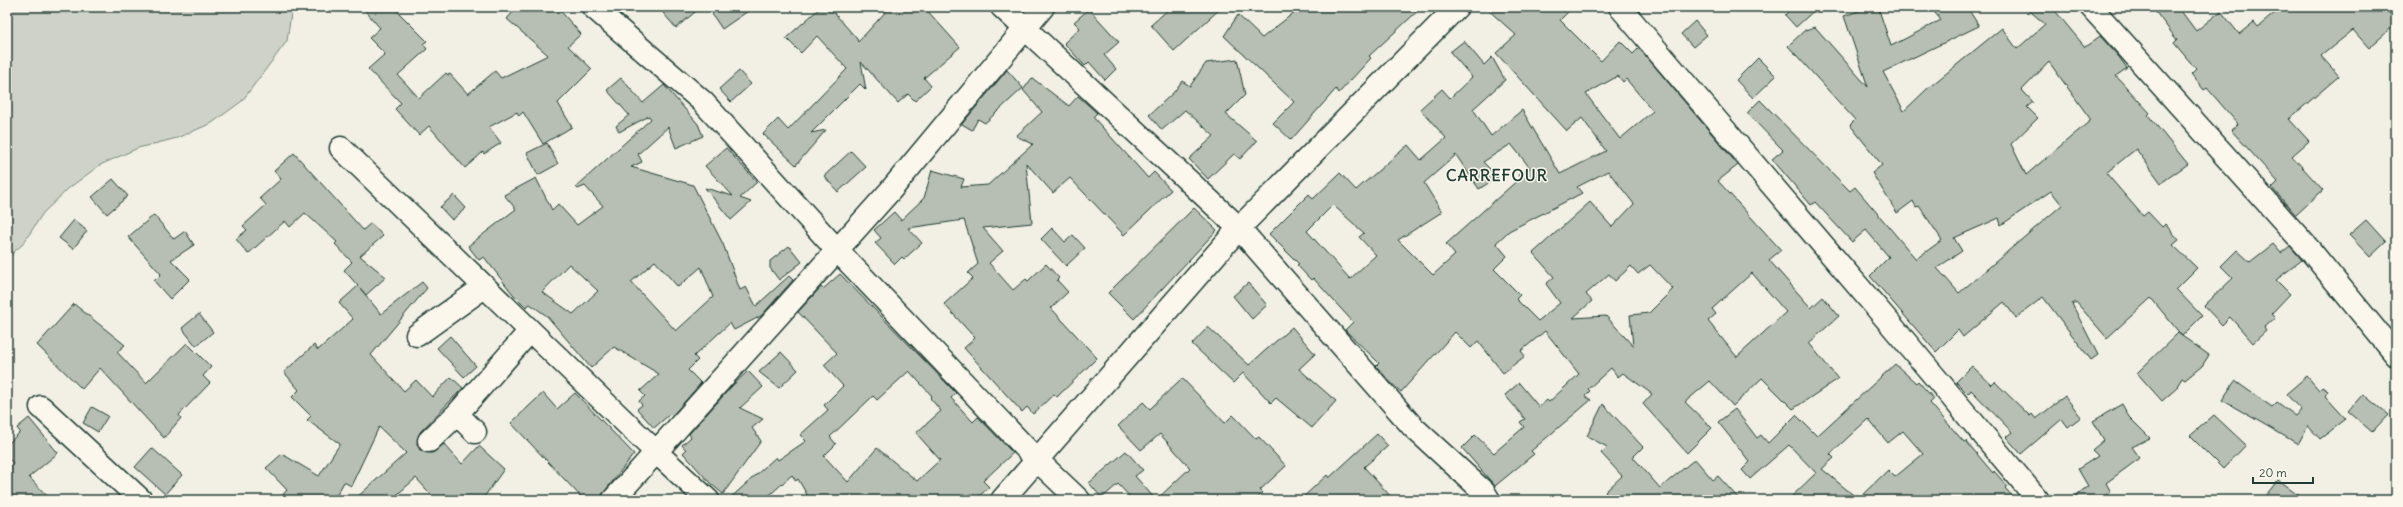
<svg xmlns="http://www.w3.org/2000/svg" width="2403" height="507" font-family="Delius,sans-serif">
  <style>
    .green { fill: #cfd2c8; stroke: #77887e }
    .building { fill: #b7beb3; stroke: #1f3d34; fill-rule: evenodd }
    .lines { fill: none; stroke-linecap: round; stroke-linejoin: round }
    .minor-casing { stroke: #1f3d34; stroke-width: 25 }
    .tertiary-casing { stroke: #1f3d34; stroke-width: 25 }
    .minor { stroke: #fbf7ec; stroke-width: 22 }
    .tertiary { stroke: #fbf7ec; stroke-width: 22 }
    .labels { text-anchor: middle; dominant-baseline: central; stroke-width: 3; stroke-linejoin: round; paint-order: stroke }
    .district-label { font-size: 16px; font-weight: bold; letter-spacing: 1px; fill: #1f3d34; stroke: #fbf7ec }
  </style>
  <rect width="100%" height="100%" fill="#f2f0e5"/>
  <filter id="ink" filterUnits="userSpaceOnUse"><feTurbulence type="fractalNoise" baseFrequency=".025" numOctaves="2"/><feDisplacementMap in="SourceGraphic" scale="8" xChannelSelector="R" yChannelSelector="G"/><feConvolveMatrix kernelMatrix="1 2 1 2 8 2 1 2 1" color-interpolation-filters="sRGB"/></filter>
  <g filter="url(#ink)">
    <path class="green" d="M 7,7 L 292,7 L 287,41 L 242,101 L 212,123 L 177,138 L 138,148 L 100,165 L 69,188 L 43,213 L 23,244 L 7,258 Z"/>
    <path class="building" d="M 362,7 L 393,7 L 427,41 L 423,44 L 427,49 L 398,75 L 419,98 L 446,73 L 448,75 L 450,74 L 468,94 L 495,71 L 501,78 L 548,55 L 507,19 L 517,7 L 557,7 L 581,34 L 568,46 L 592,69 L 558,103 L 572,127 L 543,144 L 523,112 L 519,116 L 517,112 L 489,127 L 501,143 L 484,154 L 483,152 L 465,168 L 429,126 L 419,135 L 395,109 L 401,103 L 368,69 L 385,54 L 369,38 L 380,28 Z
      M 658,7 L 701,7 L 676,28 Z
      M 721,7 L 754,7 L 722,29 L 712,14 Z
      M 821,7 L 829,7 L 857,39 L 858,42 L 890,7 L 924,7 L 960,47 L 924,78 L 931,86 L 915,101 L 908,94 L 898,103 L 861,62 L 866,90 L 860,84 L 811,133 L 826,130 L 796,165 L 763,134 L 778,119 L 788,130 L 847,69 L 817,36 L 801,53 L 786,38 Z
      M 1171,7 L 1222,7 L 1174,51 L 1151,25 Z
      M 1301,7 L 1422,7 L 1369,56 L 1371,58 L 1339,93 L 1336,89 L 1291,140 L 1273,123 L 1294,102 L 1224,36 L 1238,15 L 1262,38 Z
      M 1485,7 L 1573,7 L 1560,20 L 1601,61 L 1620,41 L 1633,54 L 1639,48 L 1738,165 L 1718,181 L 1781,250 L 1769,260 L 1811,308 L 1823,297 L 1839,316 L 1809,343 L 1838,379 L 1793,409 L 1762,378 L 1733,406 L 1710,381 L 1685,402 L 1712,428 L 1687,453 L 1643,404 L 1652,394 L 1623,373 L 1618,377 L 1611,368 L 1588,389 L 1590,391 L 1585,396 L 1591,400 L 1531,451 L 1534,454 L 1495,486 L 1462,448 L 1475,435 L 1494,453 L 1524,427 L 1520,422 L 1525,419 L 1505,395 L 1519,383 L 1539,407 L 1547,400 L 1549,402 L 1579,374 L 1545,331 L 1521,351 L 1525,356 L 1503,373 L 1478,341 L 1471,348 L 1455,332 L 1401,392 L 1388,380 L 1376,366 L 1379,363 L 1345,330 L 1353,322 L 1313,278 L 1311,280 L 1297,265 L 1299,264 L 1269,234 L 1309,194 L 1313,199 L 1340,173 L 1356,190 L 1408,145 L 1421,160 L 1446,138 L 1420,109 L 1442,89 L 1450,98 L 1472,77 L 1450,52 L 1464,41 L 1484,65 L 1492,57 L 1505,80 L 1473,109 L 1491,136 L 1522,110 L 1560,174 L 1606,151 L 1582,118 L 1567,131 L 1496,53 L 1516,35 ZM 1618,76 L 1623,82 L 1626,79 L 1653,111 L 1620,139 L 1586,94 ZM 1511,144 L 1530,168 L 1518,175 L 1520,178 L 1446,244 L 1455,255 L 1433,275 L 1398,240 L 1442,212 L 1424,183 L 1456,155 L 1479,189 L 1498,177 L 1483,162 ZM 1608,171 L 1634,204 L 1612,227 L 1590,202 L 1533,253 L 1554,277 L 1546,284 L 1560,303 L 1538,321 L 1516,299 L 1520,295 L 1494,269 L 1507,256 L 1496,243 L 1509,231 L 1582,193 L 1577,187 ZM 1333,205 L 1364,233 L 1359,237 L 1376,255 L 1350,279 L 1307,231 ZM 1650,265 L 1673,289 L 1649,313 L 1630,315 L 1633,346 L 1606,316 L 1573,318 L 1592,301 L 1586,294 L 1609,274 L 1615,281 L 1631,266 L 1638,274 ZM 1752,273 L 1786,312 L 1737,357 L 1708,321 L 1716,314 L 1712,309 Z
      M 1793,7 L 1818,7 L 1796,27 L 1785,15 Z
      M 1870,7 L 1878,7 L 1891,46 L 1941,20 L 1930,7 L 1967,7 L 1979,26 L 1883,72 L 1904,111 L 1927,89 L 2002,28 L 2017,49 L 2045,24 L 2025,7 L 2052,7 L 2085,47 L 2100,36 L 2119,57 L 2127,68 L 2116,76 L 2150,113 L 2148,115 L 2188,164 L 2161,183 L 2136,149 L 2106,173 L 2143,216 L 2148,212 L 2162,227 L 2165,224 L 2179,240 L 2173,245 L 2197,268 L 2176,289 L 2202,316 L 2182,336 L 2209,355 L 2202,366 L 2185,380 L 2182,378 L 2177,386 L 2178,387 L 2162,401 L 2137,373 L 2178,333 L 2182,336 L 2151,298 L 2107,338 L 2076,302 L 2072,304 L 2098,355 L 2091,360 L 2043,297 L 2016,318 L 2004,302 L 1963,337 L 1958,330 L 1936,352 L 1870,276 L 1889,257 L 1866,230 L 1852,242 L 1815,202 L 1811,205 L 1772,159 L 1783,150 L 1747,113 L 1760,100 L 1850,191 L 1855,187 L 1916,259 L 1942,240 L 1919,206 L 1916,207 L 1913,201 L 1897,213 L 1872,173 L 1882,165 L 1850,125 L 1855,120 L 1788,46 L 1805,30 L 1815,27 L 1868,87 L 1844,16 ZM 2049,62 L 2091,120 L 2026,175 L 2011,144 L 2038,118 L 2027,107 L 2033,102 L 2022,90 ZM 2051,191 L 2062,205 L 1959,293 L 1937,268 L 1962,251 L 1954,238 L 1999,218 L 2001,225 Z
      M 2152,7 L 2178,7 L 2196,31 L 2221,11 L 2239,34 L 2254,22 L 2258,27 L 2282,7 L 2384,7 L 2396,21 L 2396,24 L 2369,48 L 2353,30 L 2321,56 L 2339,76 L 2289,119 L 2309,141 L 2292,156 L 2323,190 L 2296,215 L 2272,188 L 2278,182 L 2231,130 L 2238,124 L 2207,88 L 2204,90 L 2191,74 L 2196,69 L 2174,43 L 2177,40 Z
      M 1089,9 L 1119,42 L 1104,55 L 1116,69 L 1105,80 L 1089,62 L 1085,66 L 1064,43 L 1080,28 L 1074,22 Z
      M 1695,21 L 1707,35 L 1693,47 L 1681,34 Z
      M 1758,58 L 1776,76 L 1753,98 L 1736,80 Z
      M 1237,59 L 1245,95 L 1226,114 L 1257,141 L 1240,159 L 1234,154 L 1208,179 L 1189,159 L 1214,136 L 1185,110 L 1162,130 L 1149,115 L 1174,92 L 1182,81 L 1190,86 L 1206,63 Z
      M 1007,70 L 1023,88 L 985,123 L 978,119 L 972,130 L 962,124 Z
      M 739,71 L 751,84 L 731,102 L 719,89 Z
      M 621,78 L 643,103 L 664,85 L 698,124 L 703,136 L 676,148 L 668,127 L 638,154 L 642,162 L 631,167 L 693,185 L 723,244 L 740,290 L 746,287 L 756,306 L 789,276 L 793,280 L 761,316 L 734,330 L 730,323 L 694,356 L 698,360 L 688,370 L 701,383 L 672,416 L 670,414 L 654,428 L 637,409 L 642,405 L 639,401 L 645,396 L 640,391 L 659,374 L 614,347 L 591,368 L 547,316 L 530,304 L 526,307 L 512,293 L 484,257 L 479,260 L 468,246 L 516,209 L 504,195 L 536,178 L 552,210 L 558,204 L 577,225 L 603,206 L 585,186 L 578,189 L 576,187 L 651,119 L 649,116 L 619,132 L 616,126 L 629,115 L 607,90 ZM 655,261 L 678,287 L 701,267 L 713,297 L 676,331 L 631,282 ZM 569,264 L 598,291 L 573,314 L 542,292 Z
      M 1032,78 L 1069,106 L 1078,96 L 1097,113 L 1093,117 L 1148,178 L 1154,172 L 1171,190 L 1124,235 L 1070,178 L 1053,193 L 1026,163 L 1032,223 L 983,228 L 1003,251 L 989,263 L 1013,290 L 1026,279 L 1028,281 L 1046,264 L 1059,278 L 1057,280 L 1068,292 L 1051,308 L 1097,358 L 1057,397 L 1054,394 L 1033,414 L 1027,407 L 1022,412 L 964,348 L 975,338 L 944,304 L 973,278 L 968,273 L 978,264 L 964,220 L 908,228 L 922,243 L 904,259 L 902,257 L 895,264 L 875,243 L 881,238 L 874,230 L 894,212 L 901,220 L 924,198 L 932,170 L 964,179 L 961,187 L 988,185 L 1033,144 L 1016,136 L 1042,112 L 1023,90 Z
      M 547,143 L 558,164 L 538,175 L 527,153 Z
      M 726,148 L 757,182 L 740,198 L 751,202 L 731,220 L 705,188 L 733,196 L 705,166 Z
      M 851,151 L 866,167 L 838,192 L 824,176 Z
      M 294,153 L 363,230 L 371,223 L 383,236 L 360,256 L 386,277 L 366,295 L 360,288 L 381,314 L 422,282 L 427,288 L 371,355 L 404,391 L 416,380 L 432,397 L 451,377 L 463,388 L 420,432 L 417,444 L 420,450 L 432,453 L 444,444 L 462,464 L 479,446 L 504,469 L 482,500 L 436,500 L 416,478 L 391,500 L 354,500 L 406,453 L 379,427 L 351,486 L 344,482 L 334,500 L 278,500 L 287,490 L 266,468 L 282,454 L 319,476 L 340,444 L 307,420 L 311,416 L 292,397 L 299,390 L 284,372 L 314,345 L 318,350 L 353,319 L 339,303 L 358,286 L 344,270 L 352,262 L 335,244 L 337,242 L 305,213 L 290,227 L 285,221 L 248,254 L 236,239 L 247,230 L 243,226 L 266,205 L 260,198 L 281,179 L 274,171 Z
      M 113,179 L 128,196 L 107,214 L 92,197 Z
      M 454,195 L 466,208 L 452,220 L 440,207 Z
      M 1194,208 L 1217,230 L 1134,319 L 1108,293 Z
      M 154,215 L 174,239 L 185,231 L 194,245 L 171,260 L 190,279 L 170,299 L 154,281 L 161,274 L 128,237 Z
      M 74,220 L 87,231 L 73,249 L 59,238 Z
      M 2366,220 L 2386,242 L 2370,257 L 2349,235 Z
      M 1052,228 L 1065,242 L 1073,235 L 1085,248 L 1066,266 L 1041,239 Z
      M 2273,244 L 2281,253 L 2290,246 L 2302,260 L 2276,280 L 2290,294 L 2271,314 L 2275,318 L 2264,328 L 2266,331 L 2253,343 L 2230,317 L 2222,325 L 2204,306 L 2233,278 L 2221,266 L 2237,250 L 2250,262 Z
      M 789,246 L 802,262 L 779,280 L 770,268 L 770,261 Z
      M 840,274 L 956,393 L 951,398 L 973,422 L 978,417 L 1013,453 L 983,481 L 989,487 L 975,500 L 810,500 L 798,479 L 796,481 L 792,475 L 764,500 L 728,500 L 776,457 L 778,460 L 806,441 L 800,435 L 828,410 L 824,405 L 843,386 L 824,365 L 837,353 L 798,312 L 821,287 L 823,289 ZM 909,371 L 932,396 L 930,398 L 941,411 L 916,433 L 940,460 L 917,481 L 877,448 L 848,482 L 824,456 L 836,444 L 830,437 L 873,396 L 877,400 Z
      M 1248,283 L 1267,305 L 1252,319 L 1233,296 Z
      M 74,304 L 125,345 L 117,352 L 146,383 L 187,343 L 211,367 L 203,376 L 210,383 L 179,415 L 181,418 L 164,438 L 100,368 L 82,389 L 37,345 Z
      M 199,314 L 213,332 L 196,346 L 182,328 Z
      M 1208,327 L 1249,365 L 1292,327 L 1315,354 L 1299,369 L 1336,401 L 1312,428 L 1276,398 L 1271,403 L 1243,373 L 1233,383 L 1192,344 Z
      M 450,336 L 476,366 L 464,377 L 437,348 Z
      M 781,352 L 798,370 L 779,388 L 759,372 Z
      M 1895,364 L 1916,383 L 1918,381 L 1934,399 L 1930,403 L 1964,442 L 1966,441 L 1993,473 L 1994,471 L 2007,486 L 2005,488 L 2016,500 L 1788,500 L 1816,473 L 1789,445 L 1750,479 L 1742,470 L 1750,462 L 1718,422 L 1735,409 L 1757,438 L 1761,435 L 1768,443 L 1796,415 L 1817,436 ZM 1868,419 L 1888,443 L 1903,431 L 1923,454 L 1895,477 L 1888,470 L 1858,499 L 1822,469 L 1834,458 L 1830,454 Z
      M 1972,366 L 1992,385 L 1995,382 L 2030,416 L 2032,414 L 2036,419 L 2065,396 L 2081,417 L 2068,427 L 2062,419 L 2021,454 L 2006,437 L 2012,432 L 1971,390 L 1968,394 L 1956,382 Z
      M 748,371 L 763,387 L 740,408 L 763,419 L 752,428 L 761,441 L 723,494 L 710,483 L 683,453 L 686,450 L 682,445 L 691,437 L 689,434 L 732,386 Z
      M 2307,376 L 2319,390 L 2322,387 L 2328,391 L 2325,396 L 2346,419 L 2320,439 L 2308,426 L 2298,444 L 2222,400 L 2235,381 L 2272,407 L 2277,402 L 2296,416 L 2301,410 L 2286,394 Z
      M 1182,378 L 1225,423 L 1233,415 L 1256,439 L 1259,437 L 1286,466 L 1260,490 L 1263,493 L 1255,500 L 1133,500 L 1118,484 L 1102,498 L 1089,483 L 1126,451 L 1143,470 L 1135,476 L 1156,500 L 1190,468 L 1160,434 L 1141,450 L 1118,426 L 1143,402 L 1150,409 Z
      M 543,393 L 557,409 L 575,393 L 634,454 L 598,500 L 584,500 L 511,423 Z
      M 2363,394 L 2388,415 L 2372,432 L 2348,411 Z
      M 1603,404 L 1643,447 L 1633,457 L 1660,488 L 1695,459 L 1713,480 L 1718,476 L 1740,500 L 1612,500 L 1605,492 L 1622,476 L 1601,453 L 1607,447 L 1587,436 Z
      M 2122,404 L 2129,417 L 2150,438 L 2132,447 L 2140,458 L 2106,483 L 2111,492 L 2098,500 L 2070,500 L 2088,486 L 2078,469 L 2098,456 L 2092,450 L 2104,440 L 2093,421 Z
      M 92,407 L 108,416 L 98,432 L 83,423 Z
      M 2214,415 L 2246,445 L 2223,469 L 2190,436 Z
      M 29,418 L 58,453 L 29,477 L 51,500 L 7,500 L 7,471 L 13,463 L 7,457 L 7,445 L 20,432 L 17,428 Z
      M 1377,434 L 1388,446 L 1364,467 L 1394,500 L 1300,500 L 1327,475 L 1329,478 Z
      M 152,448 L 182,475 L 165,494 L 135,467 Z
      M 2278,480 L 2304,500 L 2262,500 Z"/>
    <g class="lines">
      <g class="minor-casing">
        <path id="minor" d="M 593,7 L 703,102 L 837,250 L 1037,460 L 1079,500
          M 1002,7 L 1239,228 L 1413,427 L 1484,492 L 1489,500
          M 1620,7 L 1904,340 L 2038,500
          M 2091,7 L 2309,249 L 2396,355
          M 341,148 L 656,452 L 708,500
          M 417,335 L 484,287
          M 41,407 L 141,500
          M 457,414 L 475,432
          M 429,441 L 457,414 L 530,331
          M 613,500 L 890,191 L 1043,7"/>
      </g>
      <g class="tertiary-casing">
        <path id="tertiary" d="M 1002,500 L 1239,228 L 1457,7"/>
      </g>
      <use href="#minor" class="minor"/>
      <use href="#tertiary" class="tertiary"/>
    </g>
  </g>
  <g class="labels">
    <g class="district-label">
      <text x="1497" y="175">CARREFOUR</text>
    </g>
  </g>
  <rect width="2403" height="507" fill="none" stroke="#fbf7ec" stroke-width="24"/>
  <rect x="12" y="12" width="2379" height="483" fill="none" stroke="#1f3d34" stroke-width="1.5" filter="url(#ink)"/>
  <path d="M2253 477v6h60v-6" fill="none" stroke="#1f3d34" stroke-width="2"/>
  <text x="2259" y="477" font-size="12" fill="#1f3d34" stroke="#fbf7ec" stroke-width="3" paint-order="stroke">20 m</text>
</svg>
